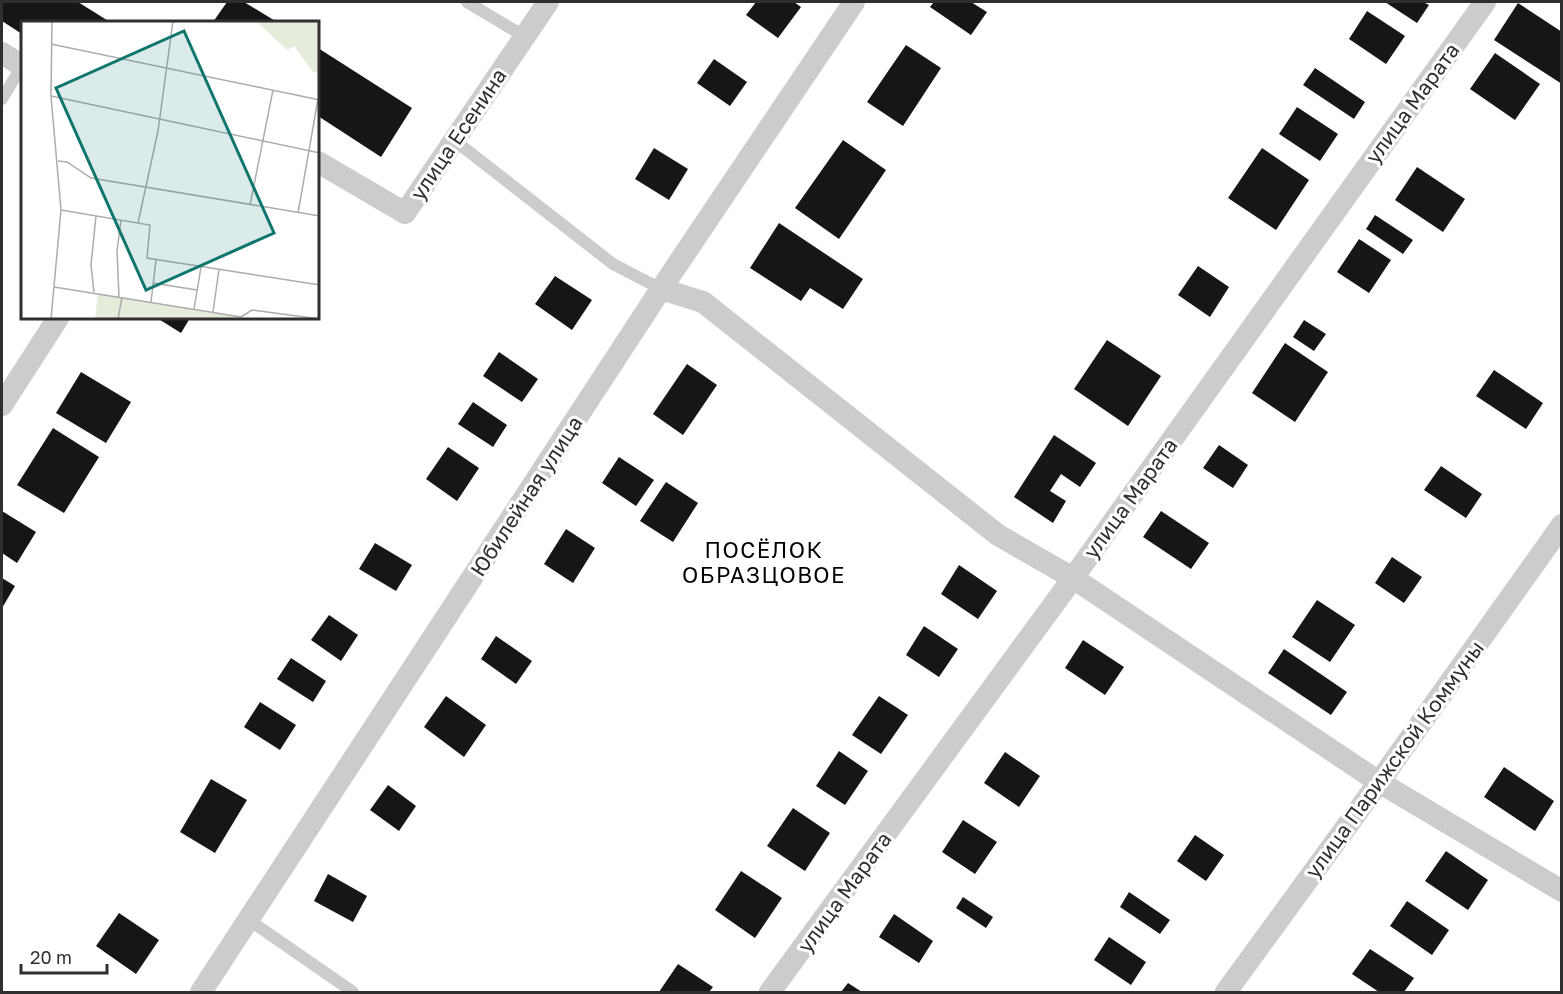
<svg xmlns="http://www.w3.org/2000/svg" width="1563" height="994" font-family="'Golos Text',sans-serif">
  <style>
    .building { fill: #161616 }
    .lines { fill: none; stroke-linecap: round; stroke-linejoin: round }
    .lane { stroke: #ccc; stroke-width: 12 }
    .street { stroke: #ccc; stroke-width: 22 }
    .labels { text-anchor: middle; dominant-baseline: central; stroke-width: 6; stroke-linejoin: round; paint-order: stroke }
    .street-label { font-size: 21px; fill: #2f2f2f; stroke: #fff }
    .neighbourhood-label { font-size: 22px; letter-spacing: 1.5px; fill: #000; stroke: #fff }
    .inset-road { fill: none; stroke: #acacac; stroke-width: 1.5 }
    .view { fill: #0f766e; fill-opacity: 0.15; stroke: #0f766e; stroke-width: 3 }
    .inset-edge { fill: none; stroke: #2f2f2f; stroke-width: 3 }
  </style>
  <rect width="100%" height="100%" fill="#fff"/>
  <path class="building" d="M 2,2 L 78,2 L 110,22 L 22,22 L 22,34 L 2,21 Z
    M 227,2 L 244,2 L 277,22 L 213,22 Z
    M 756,2 L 794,2 L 801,7 L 778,38 L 746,15 Z
    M 934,2 L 971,2 L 987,12 L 971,35 L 930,7 Z
    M 1385,2 L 1423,2 L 1429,5 L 1417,23 Z
    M 1518,3 L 1562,32 L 1562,84 L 1494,40 Z
    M 1367,11 L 1405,36 L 1386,64 L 1349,39 Z
    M 906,45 L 941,68 L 903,126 L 867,102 Z
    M 318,48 L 412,108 L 381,157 L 318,116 Z
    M 1495,53 L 1540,84 L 1515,120 L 1470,89 Z
    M 714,59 L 747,82 L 730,106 L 697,83 Z
    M 1315,68 L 1365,102 L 1354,119 L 1303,85 Z
    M 1297,107 L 1338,134 L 1320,161 L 1279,134 Z
    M 843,140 L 886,170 L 839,239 L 795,208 Z
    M 654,148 L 688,169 L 669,200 L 635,179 Z
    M 1262,148 L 1309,180 L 1276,230 L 1228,198 Z
    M 1417,167 L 1465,199 L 1443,232 L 1395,200 Z
    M 1375,215 L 1413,240 L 1403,254 L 1366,229 Z
    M 779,223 L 863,279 L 843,309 L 810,288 L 801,301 L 750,268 Z
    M 1359,239 L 1391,260 L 1369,293 L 1337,272 Z
    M 1198,266 L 1229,287 L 1210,317 L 1178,295 Z
    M 555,276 L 592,300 L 572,330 L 535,304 Z
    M 157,318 L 190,318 L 181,333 Z
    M 1304,320 L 1326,334 L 1314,351 L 1293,337 Z
    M 1107,340 L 1161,376 L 1128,426 L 1074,389 Z
    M 1285,343 L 1328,372 L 1295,422 L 1252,393 Z
    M 499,352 L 538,379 L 522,402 L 483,376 Z
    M 687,364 L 717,385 L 683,435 L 653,414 Z
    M 1494,370 L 1543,403 L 1526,429 L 1476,396 Z
    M 81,372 L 131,402 L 106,443 L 56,413 Z
    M 473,402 L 507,425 L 493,447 L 458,424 Z
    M 53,428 L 99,457 L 64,513 L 17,485 Z
    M 1054,435 L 1096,463 L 1080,487 L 1061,474 L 1050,491 L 1066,501 L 1053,523 L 1014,497 Z
    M 1219,445 L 1248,465 L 1233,488 L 1203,468 Z
    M 448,447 L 479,468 L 457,501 L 426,479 Z
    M 619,457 L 654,480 L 636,506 L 602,483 Z
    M 1441,466 L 1482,494 L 1466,518 L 1424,490 Z
    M 666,482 L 698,503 L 673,542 L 640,521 Z
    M 2,511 L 36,532 L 17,563 L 2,553 Z
    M 1161,511 L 1209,543 L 1191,569 L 1143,537 Z
    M 566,529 L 595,548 L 573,583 L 544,564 Z
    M 375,543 L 412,565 L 396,591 L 359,569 Z
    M 1392,557 L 1422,577 L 1404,603 L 1375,583 Z
    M 959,565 L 997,591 L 978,619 L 941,594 Z
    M 2,578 L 15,586 L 2,608 Z
    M 1317,600 L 1355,625 L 1330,662 L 1292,637 Z
    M 329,615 L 358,635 L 341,661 L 311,640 Z
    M 924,626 L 958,649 L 939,677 L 906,655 Z
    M 496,636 L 532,661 L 516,684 L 481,659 Z
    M 1083,640 L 1124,667 L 1105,695 L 1065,668 Z
    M 1284,649 L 1347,692 L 1331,715 L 1268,673 Z
    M 291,658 L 326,681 L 313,702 L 277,679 Z
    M 446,696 L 486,725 L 464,757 L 424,727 Z
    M 879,696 L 908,715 L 881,754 L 852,735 Z
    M 260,702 L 296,725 L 280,750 L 244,727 Z
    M 839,751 L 868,771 L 845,805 L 816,786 Z
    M 1005,752 L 1040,776 L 1019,807 L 984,783 Z
    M 1504,767 L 1554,801 L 1535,831 L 1484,797 Z
    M 211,779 L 247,800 L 215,853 L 180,832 Z
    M 388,785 L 416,806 L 399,831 L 370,810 Z
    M 793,808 L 830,833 L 805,871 L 767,846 Z
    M 963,820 L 997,842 L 975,874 L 942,852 Z
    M 1195,835 L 1224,855 L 1206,881 L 1177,861 Z
    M 1446,851 L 1488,880 L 1468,910 L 1425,881 Z
    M 741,871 L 782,898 L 755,938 L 715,910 Z
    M 328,874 L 367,896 L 353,922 L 314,901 Z
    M 1129,892 L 1170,920 L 1160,934 L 1120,907 Z
    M 963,897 L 993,917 L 986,928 L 956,908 Z
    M 1407,901 L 1449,930 L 1432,955 L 1390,926 Z
    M 119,913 L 159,940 L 136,974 L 96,946 Z
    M 894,914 L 933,941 L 919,963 L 879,937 Z
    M 1109,937 L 1146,962 L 1131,985 L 1094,960 Z
    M 1370,949 L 1414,978 L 1404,992 L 1379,992 L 1352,974 Z
    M 678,964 L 713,987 L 709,992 L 659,992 Z
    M 848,983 L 862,992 L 841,992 Z"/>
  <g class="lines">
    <path class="lane" d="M 467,2 L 524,36
      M 2,99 L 22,66
      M 454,140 L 613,264 L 661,289
      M 249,920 L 353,992"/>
    <path class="street" d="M 2,53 L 22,66
      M 318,162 L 405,213 L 548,2
      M 661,289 L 703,302 L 998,535 L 1073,578 L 1379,782 L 1562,891
      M 2,405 L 58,318
      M 201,992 L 661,289 L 854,2
      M 770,992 L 1073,578 L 1485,2
      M 1226,992 L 1379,782 L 1562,525"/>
  </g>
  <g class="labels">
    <g class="street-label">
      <text transform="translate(1412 103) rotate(-54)">улица Марата</text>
      <text transform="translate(458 134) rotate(-56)">улица Есенина</text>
      <text transform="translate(526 496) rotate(-57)">Юбилейная улица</text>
      <text transform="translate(1130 498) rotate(-54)">улица Марата</text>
      <text transform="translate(1394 759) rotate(-54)">улица Парижской Коммуны</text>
      <text transform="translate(844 892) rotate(-54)">улица Марата</text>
    </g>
    <g class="neighbourhood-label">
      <text x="764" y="549">ПОСЁЛОК<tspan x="764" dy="25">ОБРАЗЦОВОЕ</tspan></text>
    </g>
  </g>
  <g transform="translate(21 21)">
    <rect width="298" height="298" fill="#fff"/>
    <path d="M 235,0 L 298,0 L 298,52 L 292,51 L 273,25 L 266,29 ZM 77,272 L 218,296 L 218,298 L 74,298 Z" fill="#e5ecdc"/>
    <path class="inset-road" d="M 30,23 L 299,79M 0,67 L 0,101M 30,75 L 299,132M 37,140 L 46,141 L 70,157 L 299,195M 229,184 L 252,69M 40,189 L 129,204 L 126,237 L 299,264M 277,192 L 297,78M 117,202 L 137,110 L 152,0M 132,262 L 176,269M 33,266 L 220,296 L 231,289 L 298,298M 73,271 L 70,244 L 75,195M 98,276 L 96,230 L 100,199M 130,281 L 135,239M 173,288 L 180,246M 192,291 L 198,248M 30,298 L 40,189 L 30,75 L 31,0M 97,298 L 101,276"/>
    <path class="view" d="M 163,10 L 253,212 L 125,269 L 35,67 Z"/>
    <rect width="298" height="298" class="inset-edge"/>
  </g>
  <rect width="1563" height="994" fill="none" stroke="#2f2f2f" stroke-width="6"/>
  <path d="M21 964v9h86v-9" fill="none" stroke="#2f2f2f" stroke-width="3"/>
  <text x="30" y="964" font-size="18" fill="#2f2f2f" stroke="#ffffff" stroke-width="4.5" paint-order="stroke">20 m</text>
</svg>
